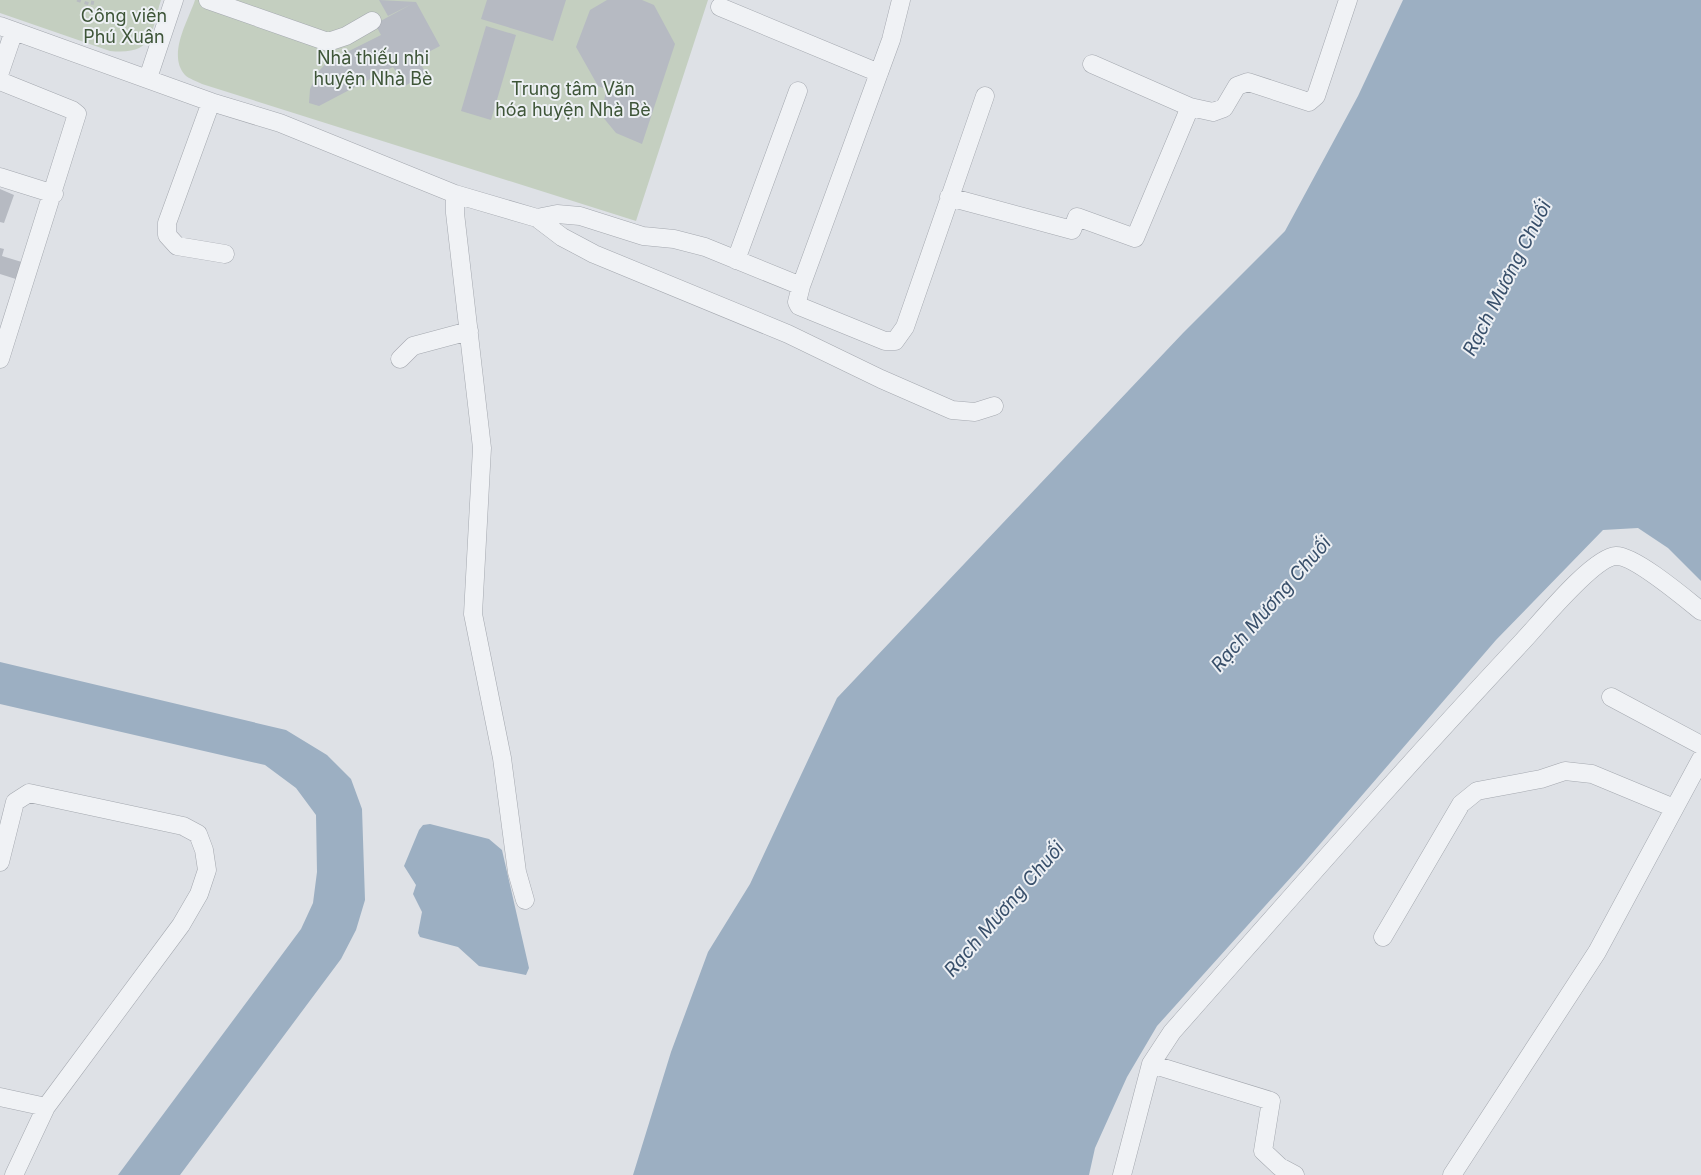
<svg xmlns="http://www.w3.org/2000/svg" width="1701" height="1175" font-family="Inter,sans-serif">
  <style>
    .green { fill: #c4cfc0 }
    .water { fill: #9cafc2 }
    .building { fill: #b6bac2 }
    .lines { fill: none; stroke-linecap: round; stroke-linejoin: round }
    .minor-casing { stroke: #a4a8af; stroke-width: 19 }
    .path { stroke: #b8bcc1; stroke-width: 3; stroke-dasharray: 4 4; stroke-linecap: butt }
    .minor { stroke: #f0f2f5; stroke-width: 18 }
    .labels { text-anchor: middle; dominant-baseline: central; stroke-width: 4; stroke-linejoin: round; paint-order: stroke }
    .park-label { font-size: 18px; fill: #3e5538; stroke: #edf0f4 }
    .water-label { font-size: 19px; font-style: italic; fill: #384f6a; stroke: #edf0f4 }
  </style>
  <rect width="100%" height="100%" fill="#dee1e6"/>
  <path class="green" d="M 0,0 L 161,0 C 150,35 154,55 110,51 L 0,13 Z
    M 195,0 L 708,0 L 636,221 L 202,84 C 197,81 189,79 185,75 C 167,55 188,21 195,0 Z"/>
  <path class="water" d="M 1403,0 L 1701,0 L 1701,581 L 1668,548 L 1638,528 L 1603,530 L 1496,640 L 1302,865 L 1157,1026 L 1127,1077 L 1095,1148 L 1089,1175 L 633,1175 L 671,1052 L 708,952 L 750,884 L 837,698 L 1183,333 L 1285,231 L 1358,96 Z
    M 0,662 L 286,730 L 327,755 L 351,779 L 362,809 L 365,900 L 356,930 L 341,959 L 180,1175 L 118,1175 L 301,929 L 313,903 L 317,872 L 316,815 L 296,788 L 265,765 L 0,704 Z
    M 430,824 L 489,839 L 502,850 L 529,968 L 526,975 L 479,966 L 458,947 L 420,937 L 418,933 L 422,912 L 413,894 L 416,885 L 404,866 L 419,830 L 423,825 Z"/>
  <path class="building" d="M 379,0 L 416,2 L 440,46 L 417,58 L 426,73 L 405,86 L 393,67 L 319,106 L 309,103 L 310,89 L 318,72 L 327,62 L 381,35 L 375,24 L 412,4 L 388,16 Z
    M 487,0 L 566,0 L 553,41 L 481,19 Z
    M 607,0 L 642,0 L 654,5 L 675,44 L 642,144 L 616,133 L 602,116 L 606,89 L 598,86 L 576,47 L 590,10 Z
    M 486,26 L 516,35 L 491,120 L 461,111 Z
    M 0,189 L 14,195 L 4,223 L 0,222 Z
    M 0,248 L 4,249 L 2,256 L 25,263 L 19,280 L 0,274 Z"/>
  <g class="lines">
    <g class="minor-casing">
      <path id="minor" d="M 208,0 L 328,42 L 346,36 L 372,21
        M 720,7 L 879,73
        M 0,26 L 211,102 L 280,123 L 455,194 L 537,218 L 557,214 L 580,216 L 643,236 L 674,239 L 705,247 L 801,286 L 797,302 L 799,306 L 885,341 L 895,341 L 905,327 L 985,96
        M 0,72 L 14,31
        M 148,78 L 174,0
        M 0,81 L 72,110 L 77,114 L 0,359
        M 211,102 L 167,223 L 167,235 L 177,246 L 225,254
        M 1190,107 L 1213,112 L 1224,108 L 1237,86 L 1248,82 L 1309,102 L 1316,96 L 1348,0
        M 0,177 L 54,194
        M 455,194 L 455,213 L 482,448 L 473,614 L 502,758 L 517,872 L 525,900
        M 949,197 L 1072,230 L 1077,217 L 1135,238 L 1190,107 L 1092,64
        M 537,218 L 562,237 L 594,254 L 788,334 L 881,379 L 952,410 L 975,412 L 994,406
        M 736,260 L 798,91
        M 801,286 L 891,40 L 901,0
        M 400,359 L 413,346 L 469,331
        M 1611,697 L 1701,745
        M 0,862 L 15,802 L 29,793 L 183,826 L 198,834 L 204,850 L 207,870 L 199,894 L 181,925 L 46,1107 L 14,1175
        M 1383,937 L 1461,804 L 1477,791 L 1541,779 L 1565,771 L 1592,774 L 1674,808
        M 1151,1064 L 1271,1101 L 1263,1151 L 1280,1167 L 1295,1175
        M 0,1097 L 46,1107
        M 1122,1175 L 1151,1064 L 1172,1032 C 1288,901 1403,769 1522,642 C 1540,623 1593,557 1616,556 C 1634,555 1686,599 1701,611
        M 1452,1175 L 1597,952 L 1701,759"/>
    </g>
    <path class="path" d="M 77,0 L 92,5 L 93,0"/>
    <use href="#minor" class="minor"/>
  </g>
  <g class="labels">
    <g class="park-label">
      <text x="124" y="15">Công viên<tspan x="124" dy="21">Phú Xuân</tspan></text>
      <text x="373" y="57">Nhà thiếu nhi<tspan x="373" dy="21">huyện Nhà Bè</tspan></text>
      <text x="573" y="88">Trung tâm Văn<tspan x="573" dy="21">hóa huyện Nhà Bè</tspan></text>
    </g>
    <g class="water-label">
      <text transform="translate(1507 278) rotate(-63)">Rạch Mương Chuối</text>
      <text transform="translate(1271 604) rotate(-49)">Rạch Mương Chuối</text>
      <text transform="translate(1004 909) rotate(-49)">Rạch Mương Chuối</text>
    </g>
  </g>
</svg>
